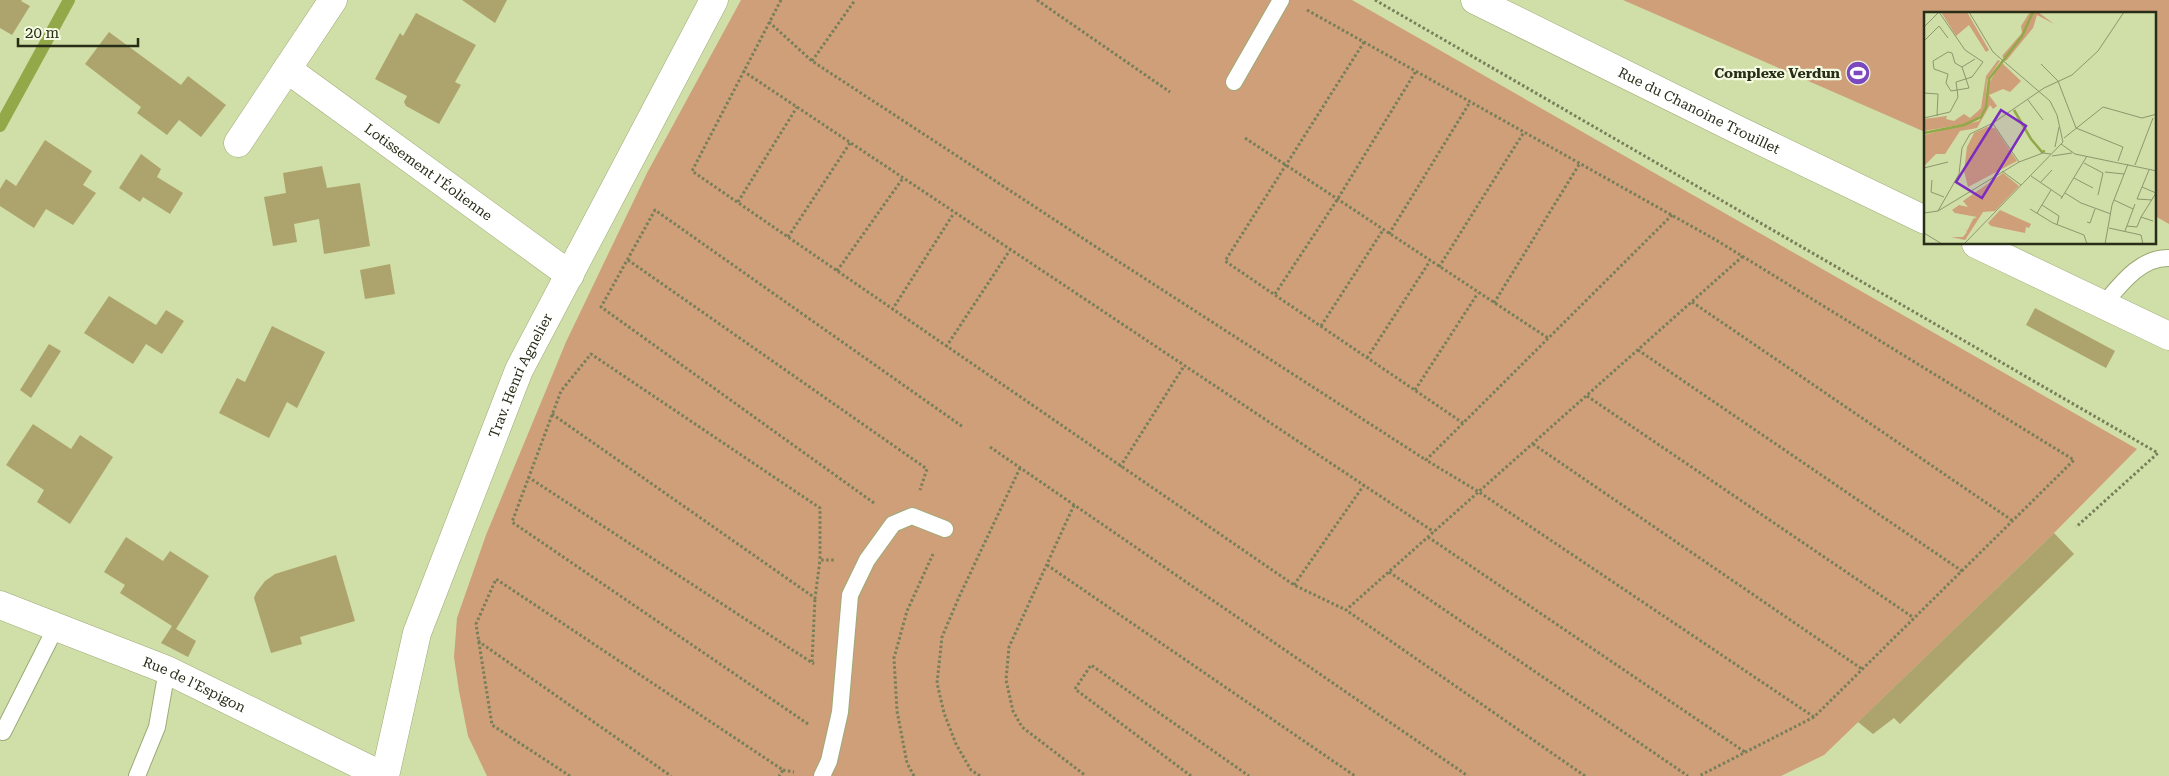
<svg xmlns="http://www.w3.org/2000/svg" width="2169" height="776" font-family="'Roboto Serif',serif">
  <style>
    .green { fill: #cf9f79 }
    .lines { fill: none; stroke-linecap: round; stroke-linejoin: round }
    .stream { stroke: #93a848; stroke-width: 12 }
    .building { fill: #ada46d }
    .lane-casing { stroke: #9daa76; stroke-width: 18 }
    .street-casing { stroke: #9daa76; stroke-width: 29 }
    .path { stroke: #767f5a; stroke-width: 3; stroke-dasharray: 2.5 2.5; stroke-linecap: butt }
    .lane { stroke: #fff; stroke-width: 16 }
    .street { stroke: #fff; stroke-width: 28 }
    .labels { text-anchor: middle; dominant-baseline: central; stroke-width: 4.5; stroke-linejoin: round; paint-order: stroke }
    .poi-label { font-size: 14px; font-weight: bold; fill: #282d18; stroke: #f4fbe0; text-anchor: end }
    .street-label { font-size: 14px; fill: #282d18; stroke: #f4fbe0 }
    .inset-river { fill: none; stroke: #93a848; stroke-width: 2.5 }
    .inset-road { fill: none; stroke: #8d976e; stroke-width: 1 }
    .view { fill: #7b2cbf; fill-opacity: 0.15; stroke: #7b2cbf; stroke-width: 2.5 }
    .inset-edge { fill: none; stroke: #282d18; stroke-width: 2.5 }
  </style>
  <rect width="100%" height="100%" fill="#d0dea7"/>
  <path class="green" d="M 741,0 L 1352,0 L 2137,449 L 2054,533 L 1824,755 L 1781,776 L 487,776 L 468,736 L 459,691 L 454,657 L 457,618 L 486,535 L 566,342 L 647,173 Z
    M 1623,0 L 2169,0 L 2169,224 L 2155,216 L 2155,14 L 1925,14 L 1925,132 Z"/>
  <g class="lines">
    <path class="stream" d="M 0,126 L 69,0"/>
  </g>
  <path class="building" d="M 0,0 L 22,0 L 21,1 L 30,6 L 12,35 L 0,28 Z
    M 462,0 L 507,0 L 495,23 Z
    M 416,13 L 476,45 L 455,82 L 461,85 L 439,124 L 406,106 L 404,102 L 407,96 L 375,79 L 400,33 L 403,36 Z
    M 109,32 L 181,85 L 188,76 L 226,105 L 201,137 L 179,120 L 167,135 L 137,113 L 141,107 L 85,64 Z
    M 45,140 L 92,171 L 83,185 L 96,193 L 73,225 L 46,209 L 34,228 L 0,206 L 0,189 L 6,179 L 16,186 Z
    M 141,154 L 161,169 L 157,177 L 183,193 L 170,214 L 143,197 L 140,202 L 119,188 Z
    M 322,166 L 327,188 L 360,183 L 370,246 L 324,254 L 319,219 L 294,224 L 297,242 L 273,246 L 264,197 L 286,193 L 283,173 Z
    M 390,264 L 395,294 L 365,299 L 360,270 Z
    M 109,296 L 156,325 L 166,310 L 184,321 L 162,354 L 146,344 L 133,364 L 84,333 Z
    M 2035,308 L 2115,351 L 2106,368 L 2026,325 Z
    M 272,326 L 325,352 L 297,408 L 287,402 L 269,438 L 219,413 L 237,378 L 245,382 Z
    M 49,344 L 61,351 L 31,398 L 20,390 Z
    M 33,424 L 71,449 L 80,435 L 113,457 L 70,524 L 37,502 L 44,490 L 6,465 Z
    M 2054,533 L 2074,554 L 1900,724 L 1894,718 L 1873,734 L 1858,722 Z
    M 126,537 L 163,561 L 170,551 L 209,576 L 176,629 L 196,641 L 188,657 L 161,643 L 172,626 L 120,593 L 125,585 L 104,572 Z
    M 336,555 L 355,621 L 300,637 L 302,644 L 271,653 L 254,598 L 256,593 L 265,581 L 275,574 Z"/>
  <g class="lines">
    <g class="lane-casing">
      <path id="lane" d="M 1234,82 L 1281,0
        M 2103,305 C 2120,285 2140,257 2169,258
        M 3,732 L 56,627
        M 137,776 L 157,727 L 167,670
        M 822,776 L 829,761 L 840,712 L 850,595 L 867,560 L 893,524 L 912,516 L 945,529"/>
    </g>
    <g class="street-casing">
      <g id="street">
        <path id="s1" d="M 1475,0 L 1736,129 L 1925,220"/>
        <path id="s2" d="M 287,69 L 570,275"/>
        <path d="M 238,143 L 333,0"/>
        <path d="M 1976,244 L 2169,336"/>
        <path id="s3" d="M 0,605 L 167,670 L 383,776"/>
        <path id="s4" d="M 385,776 L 417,633 L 519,370 L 714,0"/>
      </g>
    </g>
    <path class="path" d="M 781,0 L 692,171 L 1294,585 L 1346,610
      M 1037,0 L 1170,92
      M 1375,0 L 2158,453 L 2076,527
      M 1307,10 L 1716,240 L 2074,460 L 1814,717 L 1699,776
      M 769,22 L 812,61 L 1113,258 L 1426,460
      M 1364,42 L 1225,261 L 1463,423
      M 812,61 L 855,0
      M 743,71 L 1434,532
      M 1245,138 L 1548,338
      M 738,202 L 797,107
      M 1672,215 L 1426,460 L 1479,492 L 1814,717
      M 1389,234 L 1470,102
      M 788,237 L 850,143
      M 628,260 L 927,469 L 920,490
      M 1439,267 L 1524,132
      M 837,271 L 903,178
      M 1275,294 L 1337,200 L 1416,71
      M 1692,302 L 2013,521
      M 1494,303 L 1580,163
      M 892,310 L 954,213
      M 1321,326 L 1383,230
      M 946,347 L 1010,250
      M 1638,350 L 1962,571
      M 1367,358 L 1430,261
      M 1415,390 L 1478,293
      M 1587,396 L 1914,618
      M 552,414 L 815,598 L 820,560
      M 1533,444 L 1862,669
      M 990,447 L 1468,776
      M 1120,467 L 1184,366
      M 528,477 L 814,664
      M 874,503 L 601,307 L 655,210 L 963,427
      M 1074,505 L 1009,647 L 1006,680 L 1013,711 L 1022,727 L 1086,776
      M 1428,537 L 1745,752
      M 1047,565 L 1355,776
      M 1389,572 L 1688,776
      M 1294,585 L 1364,485
      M 478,641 L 671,776
      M 812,662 L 815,598
      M 808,724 L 512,522 L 561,391 L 591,354 L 820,508 L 820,560 L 834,560
      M 783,770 L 794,772
      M 570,776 L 492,725 L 476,624 L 496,579 L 783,770 L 779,776
      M 914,776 L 907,763 L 897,711 L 894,658 L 907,611 L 933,554
      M 980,776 L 971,770 L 956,744 L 944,713 L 937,683 L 942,637 L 959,597 L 1020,468
      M 1191,776 L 1075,689 L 1091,665 L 1249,776
      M 1585,776 L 1346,610 L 1743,256"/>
    <use href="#lane" class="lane"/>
    <use href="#street" class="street"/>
  </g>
  <defs>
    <g id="stadium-disc" transform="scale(1.25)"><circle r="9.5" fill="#7b48bf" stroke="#f4fbe0"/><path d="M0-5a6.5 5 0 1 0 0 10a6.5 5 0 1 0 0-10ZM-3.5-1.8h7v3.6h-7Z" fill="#fff"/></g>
  </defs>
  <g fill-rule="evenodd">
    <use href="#stadium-disc" x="1858" y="73"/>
  </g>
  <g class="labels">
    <g class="poi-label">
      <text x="1840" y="73">Complexe Verdun</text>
    </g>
    <g class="street-label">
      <text stroke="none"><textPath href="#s1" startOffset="250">Rue du Chanoine Trouillet</textPath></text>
      <text stroke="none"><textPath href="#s2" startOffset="175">Lotissement l'Éolienne</textPath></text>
      <text stroke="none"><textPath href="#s4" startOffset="424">Trav. Henri Agnelier</textPath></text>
      <text stroke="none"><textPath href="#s3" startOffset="210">Rue de l'Espigon</textPath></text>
    </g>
  </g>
  <g transform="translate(1924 12)">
    <rect width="232" height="232" fill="#d0dea7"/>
    <path d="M 17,0 L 43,0 L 65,38 L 62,40 L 45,13 L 32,24 ZM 106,0 L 114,0 L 130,12 L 113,3 L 109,16 L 82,49 L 78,44 L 98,21 L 97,14 ZM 74,48 L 76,49 L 63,68 L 61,95 L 58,102 L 47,111 L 0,119 L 0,107 L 23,104 L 22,107 L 30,109 L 40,102 L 46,106 L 53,100 L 57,96 L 62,64 ZM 77,50 L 97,69 L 86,80 L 79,77 L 65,83 L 73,94 L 69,97 L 66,93 L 53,116 L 36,119 L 21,142 L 12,142 L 0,154 L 0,123 L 55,109 L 63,95 L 64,73 ZM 63,115 L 71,116 L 93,149 L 44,175 L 40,159 L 43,135 L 50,121 ZM 79,161 L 95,174 L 71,199 L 59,200 L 41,228 L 27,225 L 39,225 L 43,220 L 41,216 L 43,219 L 49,207 L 53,205 L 31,201 L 28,198 L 35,193 L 44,195 L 39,189 ZM 76,198 L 107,212 L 105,216 L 102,215 L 101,221 L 67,214 L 64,211 Z" fill="#cf9f79"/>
    <path class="inset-river" d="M 90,98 L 107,127 L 118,140 L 121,139M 0,121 L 40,113 L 57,105 L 62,95 L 65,67 L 98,24 L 109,0"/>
    <path class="inset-road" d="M 45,0 L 69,40 L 126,89 L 133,103 L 139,130M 0,15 L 15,0M 0,29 L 15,14 L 24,26M 117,52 L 134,69 L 152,116 L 199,135 L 194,149M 38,55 L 45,76 L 27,79 L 22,71 L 24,62 L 10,57 L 9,49 L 24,40 L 28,41 L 31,51 L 38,55 L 51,47M 0,81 L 14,82 L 13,104M 104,88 L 119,108M 0,106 L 26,100 L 34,85 L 32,70 L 48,65 L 59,50 L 41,38 L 15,0M 69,112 L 95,150M 140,126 L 179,95 L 218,106 L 233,102M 137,132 L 151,142 L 233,159M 131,135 L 135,115M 128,144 L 148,141M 160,151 L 179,161 L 174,183M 211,153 L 229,106M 0,156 L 24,150M 78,159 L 97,173M 181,160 L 200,162M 107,164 L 138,185M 150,166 L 169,176M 8,168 L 7,180 L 20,185M 116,171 L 128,158M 218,175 L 213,187 L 228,188M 141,181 L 157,191 L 187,202M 137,187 L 163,144M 190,188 L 209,197M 118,193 L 135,204 L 133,213M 106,197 L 129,211 L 160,223 L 163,232M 14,199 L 35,162 L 38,136 L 46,122 L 69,111 L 120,76 L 148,63 L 174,39 L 200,0M 0,201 L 14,199 L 95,150 L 119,141 L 127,142M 113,201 L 127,178M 217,205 L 232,181 L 218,175 L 225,158M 163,210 L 166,211 L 171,197M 203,214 L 213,215 L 217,205 L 229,209M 185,216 L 217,223 L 219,232M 201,219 L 211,192M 0,221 L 18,232M 40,232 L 139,130M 181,232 L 188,193 L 204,152"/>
    <path class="view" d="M 77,98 L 102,114 L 58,186 L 32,170 Z"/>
    <rect width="232" height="232" class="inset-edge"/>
  </g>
  <path d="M18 38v8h120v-8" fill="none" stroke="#282d18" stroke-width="2.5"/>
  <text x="25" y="38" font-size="15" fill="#282d18" stroke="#f4fbe0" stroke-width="4" paint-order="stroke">20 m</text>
</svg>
